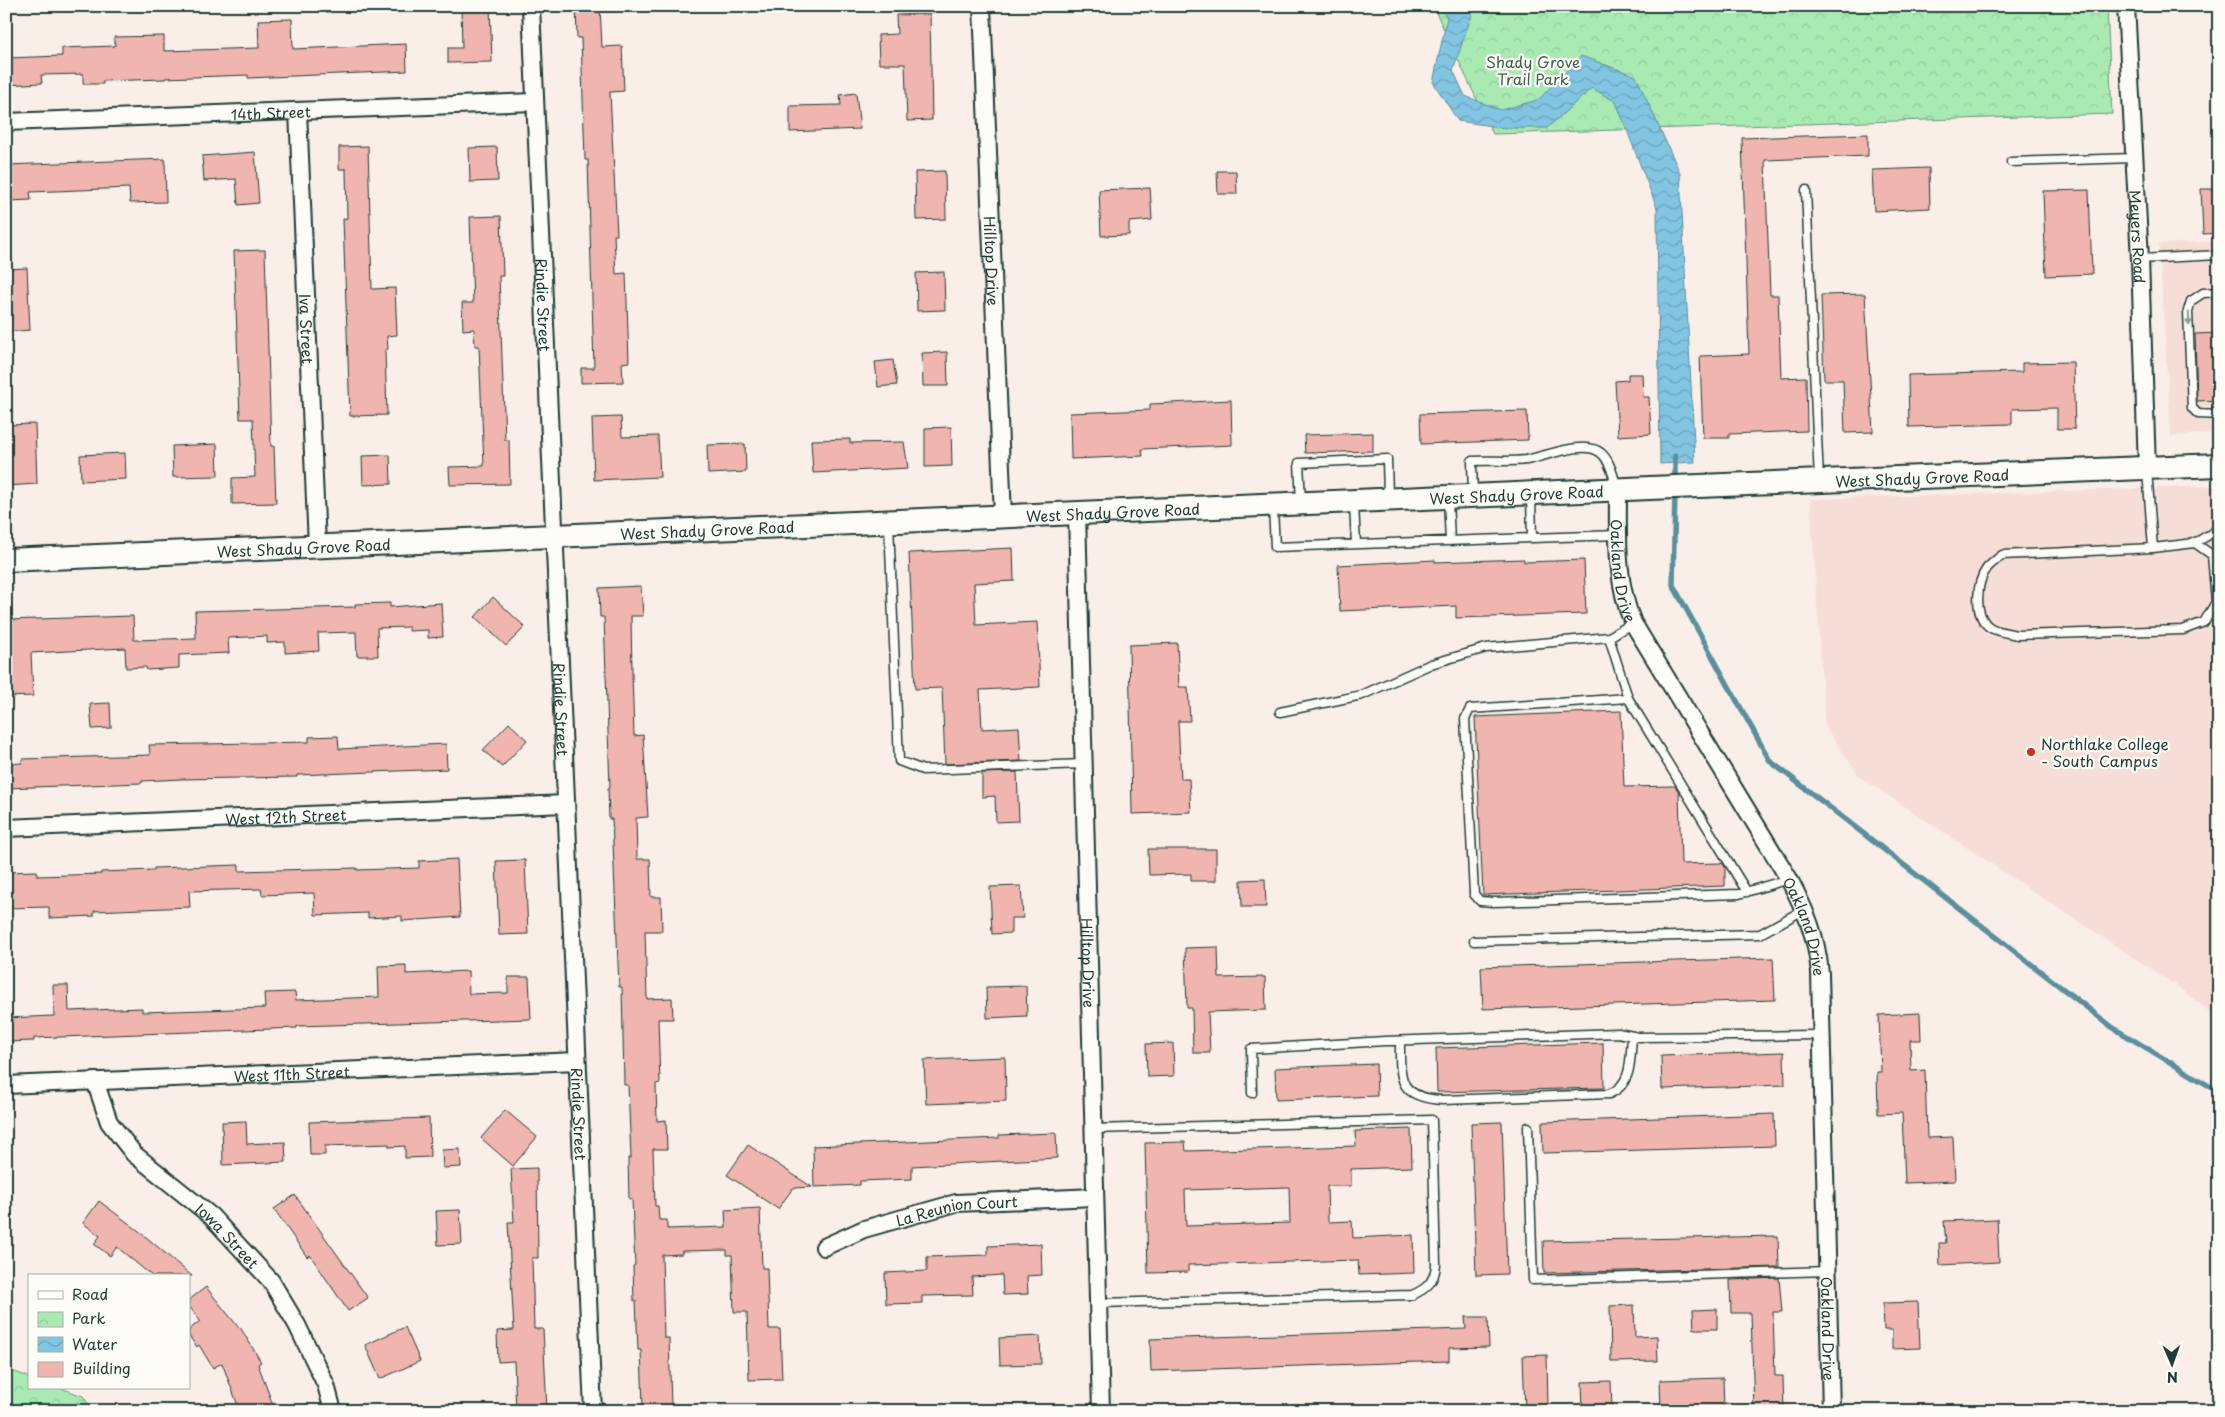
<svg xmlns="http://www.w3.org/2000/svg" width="2225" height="1417" font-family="'Playpen Sans',sans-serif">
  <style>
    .built { fill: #f7ddd8 }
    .park { fill: url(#park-crowns); stroke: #649474 }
    .water { fill: url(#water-waves); stroke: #5a8f9d }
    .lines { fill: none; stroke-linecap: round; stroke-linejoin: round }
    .stream { stroke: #5a8f9d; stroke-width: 5.5 }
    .building { fill: #f0b5af; stroke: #1f3d34; fill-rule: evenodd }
    .service-casing { stroke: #1f3d34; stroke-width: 11 }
    .minor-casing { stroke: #1f3d34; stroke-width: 20 }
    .secondary-casing { stroke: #1f3d34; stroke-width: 26 }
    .service { stroke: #fdfcf7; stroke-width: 8 }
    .minor { stroke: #fdfcf7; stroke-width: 16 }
    .secondary { stroke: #fdfcf7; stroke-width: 22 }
    .oneway { fill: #8e9c96 }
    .poi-dot { fill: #c8321e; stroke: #fdfcf7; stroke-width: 2 }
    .labels { text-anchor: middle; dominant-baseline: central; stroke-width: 4.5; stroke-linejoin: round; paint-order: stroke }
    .park-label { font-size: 15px; fill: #3b604d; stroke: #fdfcf7 }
    .street-label { font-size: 15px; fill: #1f3d34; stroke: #fdfcf7 }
    .poi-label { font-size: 15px; fill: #1f3d34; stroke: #fdfcf7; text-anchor: start }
  </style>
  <defs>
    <pattern id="park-crowns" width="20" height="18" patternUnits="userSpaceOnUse" patternTransform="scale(1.25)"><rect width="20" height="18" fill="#a9eab3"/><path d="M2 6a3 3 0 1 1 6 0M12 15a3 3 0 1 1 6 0" fill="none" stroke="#91ca9b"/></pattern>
    <pattern id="water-waves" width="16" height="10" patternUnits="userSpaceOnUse" patternTransform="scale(1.25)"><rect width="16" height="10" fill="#82c5e3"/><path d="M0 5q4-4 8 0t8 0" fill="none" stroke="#6aa1b9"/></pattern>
  </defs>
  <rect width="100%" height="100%" fill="#faeee9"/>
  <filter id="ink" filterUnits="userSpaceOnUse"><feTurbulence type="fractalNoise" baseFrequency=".02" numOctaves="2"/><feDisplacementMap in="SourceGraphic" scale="10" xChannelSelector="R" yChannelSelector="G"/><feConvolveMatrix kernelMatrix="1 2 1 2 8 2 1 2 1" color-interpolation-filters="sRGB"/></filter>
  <g filter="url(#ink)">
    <path class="built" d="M 2219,241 L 2219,433 L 2171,436 L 2159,244 Z
      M 2219,486 L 2219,1019 L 2181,989 L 1860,777 L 1825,727 L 1810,499 Z"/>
    <path class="park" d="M 1433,6 L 2107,6 L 2112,114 L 1493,134 Z
      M 6,1369 L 29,1377 L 29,1388 L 61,1388 L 83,1396 L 93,1411 L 6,1411 Z"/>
    <path class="water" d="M 1441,6 L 1471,6 L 1472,14 L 1453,70 L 1465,96 L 1501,110 L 1538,100 L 1581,56 L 1636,76 L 1680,173 L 1695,462 L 1660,464 L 1657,208 L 1616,102 L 1592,88 L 1547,128 L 1505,128 L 1458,121 L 1433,82 L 1447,18 Z"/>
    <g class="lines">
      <path class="stream" d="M 1675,482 L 1675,456
        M 1675,491 L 1673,585 L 1770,761 L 2112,1027 L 2219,1092
        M 6,1405 L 16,1411"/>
    </g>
    <path class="building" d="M 461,6 L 490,6 L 492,62 L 448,63 L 448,48 L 462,48 Z
      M 576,6 L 600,6 L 602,47 L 622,46 L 624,91 L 610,92 L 617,235 L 614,235 L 616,274 L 626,273 L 629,362 L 622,363 L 623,382 L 581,383 L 581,368 L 594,368 L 588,160 L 585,160 L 581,38 L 577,38 Z
      M 930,14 L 932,120 L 907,121 L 905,64 L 879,64 L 878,35 L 897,34 L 896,15 Z
      M 292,19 L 293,49 L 406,44 L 407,71 L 248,78 L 248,75 L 165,78 L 165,79 L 103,81 L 103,84 L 83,84 L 83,74 L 41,75 L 42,83 L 6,85 L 6,58 L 62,56 L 62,48 L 115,46 L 114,37 L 164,36 L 164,51 L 259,48 L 258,20 Z
      M 856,93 L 860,129 L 790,132 L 790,106 L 841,105 L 840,95 Z
      M 1868,134 L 1868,156 L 1765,160 L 1770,295 L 1778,295 L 1781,378 L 1806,377 L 1807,431 L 1729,434 L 1729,438 L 1703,438 L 1700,356 L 1749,354 L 1742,138 Z
      M 368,146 L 372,289 L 395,288 L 397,335 L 387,336 L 388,349 L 385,350 L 387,415 L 350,416 L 343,219 L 347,218 L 346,169 L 339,169 L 339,147 Z
      M 497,147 L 498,181 L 470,182 L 469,148 Z
      M 255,152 L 259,203 L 238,205 L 236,179 L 204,181 L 202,156 Z
      M 165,159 L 166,202 L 130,203 L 129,188 L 30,192 L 31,200 L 9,201 L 8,190 L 6,190 L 6,165 Z
      M 1929,168 L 1930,208 L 1874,211 L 1872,170 Z
      M 945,171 L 946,219 L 916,220 L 915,172 Z
      M 1217,171 L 1236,171 L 1237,194 L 1218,194 Z
      M 1150,188 L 1152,220 L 1129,222 L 1129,235 L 1101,236 L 1099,190 Z
      M 2201,189 L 2219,189 L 2219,233 L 2203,234 Z
      M 2089,190 L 2092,274 L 2046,276 L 2043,191 Z
      M 501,216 L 503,276 L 499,276 L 505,440 L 509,440 L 510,484 L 450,485 L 449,467 L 484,466 L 479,346 L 475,346 L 474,329 L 463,330 L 462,303 L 473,303 L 470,217 Z
      M 265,250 L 271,446 L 274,446 L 276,503 L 232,504 L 232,478 L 255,477 L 253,419 L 240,419 L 234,251 Z
      M 27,268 L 30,330 L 6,332 L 6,269 Z
      M 944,272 L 945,310 L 917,311 L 916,273 Z
      M 1865,294 L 1873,432 L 1845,433 L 1843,380 L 1824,380 L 1821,295 Z
      M 2219,333 L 2219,400 L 2197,401 L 2195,334 Z
      M 947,352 L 948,386 L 923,386 L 922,353 Z
      M 893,360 L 897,385 L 878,387 L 875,362 Z
      M 2073,362 L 2075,429 L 2057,429 L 2057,408 L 2012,409 L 2012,424 L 1909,427 L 1908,375 L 2022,372 L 2022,363 Z
      M 1628,374 L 1642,374 L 1643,397 L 1649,397 L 1651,434 L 1618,436 L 1615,381 L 1628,380 Z
      M 1231,400 L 1232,445 L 1142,449 L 1143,456 L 1071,459 L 1070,413 L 1150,410 L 1150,404 Z
      M 1527,411 L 1528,440 L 1421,444 L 1420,414 Z
      M 621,417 L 622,437 L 658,436 L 660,477 L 594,480 L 592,418 Z
      M 35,424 L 37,484 L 6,486 L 6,425 Z
      M 951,427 L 952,466 L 925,467 L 925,428 Z
      M 1373,433 L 1373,451 L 1305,453 L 1304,435 Z
      M 850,439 L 850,443 L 904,442 L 908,468 L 813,473 L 811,440 Z
      M 217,444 L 218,476 L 173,477 L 172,446 Z
      M 745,444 L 746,472 L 708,474 L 707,445 Z
      M 125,453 L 126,479 L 81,481 L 80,455 Z
      M 390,455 L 391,484 L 363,485 L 362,456 Z
      M 1013,548 L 1014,581 L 974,583 L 976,625 L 1037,622 L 1040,687 L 980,690 L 982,729 L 1019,727 L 1021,761 L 945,764 L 942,688 L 915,689 L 909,553 Z
      M 1524,559 L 1524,562 L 1584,560 L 1586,614 L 1456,618 L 1456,606 L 1340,611 L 1338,565 L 1435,560 L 1435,562 Z
      M 641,586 L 643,616 L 631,616 L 632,673 L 634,736 L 643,735 L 648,817 L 636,818 L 637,859 L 650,859 L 651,897 L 661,897 L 662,931 L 645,931 L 647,999 L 672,998 L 673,1019 L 658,1019 L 660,1083 L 656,1084 L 657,1121 L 666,1120 L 667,1149 L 653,1149 L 655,1206 L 658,1206 L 659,1220 L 667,1220 L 667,1229 L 726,1227 L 725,1210 L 760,1208 L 762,1268 L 767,1268 L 769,1329 L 780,1329 L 782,1379 L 749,1380 L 747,1312 L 734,1312 L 732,1255 L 727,1255 L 727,1250 L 682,1251 L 682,1254 L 662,1255 L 664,1338 L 669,1338 L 671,1406 L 643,1407 L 641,1350 L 638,1350 L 636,1300 L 634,1301 L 633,1266 L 635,1265 L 632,1199 L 629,1199 L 628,1158 L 631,1158 L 628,1085 L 624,1085 L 622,987 L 619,987 L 612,819 L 609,819 L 608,788 L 610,788 L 604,617 L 600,617 L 599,588 Z
      M 493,597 L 525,627 L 506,646 L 475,617 Z
      M 390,603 L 390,607 L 441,603 L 443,637 L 428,638 L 428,630 L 409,631 L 409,627 L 377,628 L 378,656 L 357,656 L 356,632 L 318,633 L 319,651 L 285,653 L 285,642 L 267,643 L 267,636 L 228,638 L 229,653 L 179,655 L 179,668 L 147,670 L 146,667 L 126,668 L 125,648 L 31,653 L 33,696 L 6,697 L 6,620 L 133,616 L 134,640 L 196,638 L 195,611 L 355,607 L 355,604 Z
      M 1177,643 L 1179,687 L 1188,687 L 1190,721 L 1178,721 L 1181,779 L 1189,779 L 1191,812 L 1132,814 L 1129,645 Z
      M 110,703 L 111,728 L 92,729 L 90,704 Z
      M 1621,711 L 1624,787 L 1675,786 L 1679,792 L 1681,864 L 1722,863 L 1725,867 L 1725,886 L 1483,895 L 1475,717 Z
      M 509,723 L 527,740 L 502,767 L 483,750 Z
      M 338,736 L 339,749 L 446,744 L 447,769 L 297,775 L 297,777 L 181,779 L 142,781 L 142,783 L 6,788 L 6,764 L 22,763 L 22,759 L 150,755 L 149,745 L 309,742 L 309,737 Z
      M 1017,772 L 1019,821 L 996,822 L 995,796 L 982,797 L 982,773 Z
      M 1148,849 L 1216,849 L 1216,881 L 1191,881 L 1191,874 L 1149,875 Z
      M 457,859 L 460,917 L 402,921 L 402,916 L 368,918 L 368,913 L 315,915 L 314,893 L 262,895 L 261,889 L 189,891 L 190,907 L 94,911 L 94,916 L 49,918 L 49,907 L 6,908 L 6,872 L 37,871 L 37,876 L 101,874 L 101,872 L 154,870 L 154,868 L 239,865 L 239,871 L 357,868 L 357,870 L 419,868 L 419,861 Z
      M 525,860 L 528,934 L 499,935 L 496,861 Z
      M 1265,879 L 1266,907 L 1242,907 L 1241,880 Z
      M 1021,886 L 1023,918 L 1011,918 L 1011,933 L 992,934 L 990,887 Z
      M 1218,947 L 1219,978 L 1265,977 L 1266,1010 L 1208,1012 L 1210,1053 L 1193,1053 L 1192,1008 L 1187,1008 L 1185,948 Z
      M 1773,958 L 1775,1000 L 1483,1009 L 1481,967 Z
      M 406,965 L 406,974 L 468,971 L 469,994 L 508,993 L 508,977 L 529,977 L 531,1019 L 297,1026 L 297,1028 L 244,1030 L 34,1038 L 34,1041 L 6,1042 L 6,1018 L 54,1016 L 53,985 L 68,985 L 69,1011 L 142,1008 L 142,1012 L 265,1008 L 264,993 L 295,992 L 296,1000 L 379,997 L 378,966 Z
      M 1026,986 L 1027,1016 L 987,1018 L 986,987 Z
      M 1920,1013 L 1921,1040 L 1910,1040 L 1911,1071 L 1925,1070 L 1927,1138 L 1953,1137 L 1955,1181 L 1905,1183 L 1902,1113 L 1878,1114 L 1877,1072 L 1881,1072 L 1879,1015 Z
      M 1173,1043 L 1174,1076 L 1147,1077 L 1146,1044 Z
      M 1603,1043 L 1604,1088 L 1437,1092 L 1436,1048 Z
      M 1784,1052 L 1785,1085 L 1662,1089 L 1661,1056 Z
      M 1005,1057 L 1006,1101 L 926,1104 L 924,1060 Z
      M 1376,1064 L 1377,1096 L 1276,1100 L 1275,1068 Z
      M 505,1110 L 537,1137 L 513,1166 L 481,1138 Z
      M 1774,1114 L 1775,1146 L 1543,1153 L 1542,1122 Z
      M 429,1118 L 430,1157 L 405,1158 L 405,1146 L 389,1147 L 389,1144 L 325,1146 L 325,1155 L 310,1155 L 309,1122 Z
      M 246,1121 L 247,1144 L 285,1142 L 286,1162 L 223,1165 L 222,1122 Z
      M 1502,1122 L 1507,1274 L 1476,1275 L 1471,1123 Z
      M 1411,1129 L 1412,1167 L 1351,1169 L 1351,1186 L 1327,1186 L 1328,1222 L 1352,1221 L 1353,1238 L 1413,1235 L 1414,1273 L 1359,1275 L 1358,1260 L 1188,1265 L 1188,1272 L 1148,1273 L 1145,1143 L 1185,1142 L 1186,1151 L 1356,1146 L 1355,1131 ZM 1289,1187 L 1290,1223 L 1186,1226 L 1185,1190 Z
      M 1056,1133 L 1057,1158 L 912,1166 L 912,1179 L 860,1181 L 860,1185 L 814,1187 L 813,1146 L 999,1138 L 999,1135 Z
      M 748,1145 L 812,1187 L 793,1188 L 778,1209 L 727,1175 Z
      M 460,1149 L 461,1167 L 443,1168 L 442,1150 Z
      M 537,1168 L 538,1258 L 532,1258 L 534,1329 L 543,1329 L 547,1411 L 516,1411 L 514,1361 L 498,1362 L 497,1331 L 514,1330 L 508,1222 L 514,1222 L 511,1169 Z
      M 295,1195 L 368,1298 L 348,1311 L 310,1255 L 307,1257 L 274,1209 Z
      M 99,1201 L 139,1231 L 192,1276 L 152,1276 L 117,1247 L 110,1256 L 94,1244 L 100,1236 L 83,1223 Z
      M 460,1210 L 462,1244 L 438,1245 L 436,1211 Z
      M 1997,1219 L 1999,1262 L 1940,1265 L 1939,1243 L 1946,1243 L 1944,1221 Z
      M 1778,1236 L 1779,1267 L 1544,1273 L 1543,1241 Z
      M 1041,1244 L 1042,1275 L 1027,1276 L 1028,1294 L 1003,1295 L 1002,1275 L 972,1277 L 973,1295 L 922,1296 L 922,1303 L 886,1304 L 885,1273 L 927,1271 L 927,1257 L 988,1255 L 988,1246 Z
      M 1779,1278 L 1782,1312 L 1773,1312 L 1775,1376 L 1783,1376 L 1784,1411 L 1754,1411 L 1751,1313 L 1731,1313 L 1730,1280 Z
      M 206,1287 L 239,1328 L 240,1327 L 261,1362 L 258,1364 L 275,1411 L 240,1411 L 222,1363 L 213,1368 L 199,1345 L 197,1347 L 189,1336 L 189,1330 L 200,1321 L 189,1306 L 189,1300 Z
      M 1918,1302 L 1920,1348 L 1892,1349 L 1892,1330 L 1884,1330 L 1883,1303 Z
      M 1634,1305 L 1635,1337 L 1657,1336 L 1658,1361 L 1611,1362 L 1610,1306 Z
      M 1717,1309 L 1717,1329 L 1694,1329 L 1693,1310 Z
      M 1465,1317 L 1488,1317 L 1489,1347 L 1449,1348 L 1449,1361 L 1151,1371 L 1150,1339 L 1466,1329 Z
      M 405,1327 L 420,1361 L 380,1379 L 365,1345 Z
      M 1040,1336 L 1041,1364 L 1000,1365 L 999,1338 Z
      M 1547,1355 L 1548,1411 L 1525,1411 L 1523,1356 Z
      M 1723,1378 L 1724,1411 L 1661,1411 L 1660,1380 Z
      M 1611,1381 L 1612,1411 L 1583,1411 L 1582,1382 Z"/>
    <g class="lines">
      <g class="service-casing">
        <path id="service" d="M 2011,162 L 2134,158
          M 1806,190 L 1819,480
          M 2140,259 L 2219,255
          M 2219,292 L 2203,293 L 2191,301 L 2188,311 L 2192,408 L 2198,414 L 2219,415
          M 2147,470 L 2153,548
          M 1473,495 L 1472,461 C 1490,460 1509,462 1526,460 C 1544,457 1585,439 1601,453 C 1610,460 1613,476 1617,487
          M 1531,495 L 1532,538
          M 1448,498 L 1450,541
          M 1301,501 L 1299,463 L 1387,459 L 1388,497
          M 1354,504 L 1356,544
          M 1273,508 L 1275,547 L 1618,535
          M 889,524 L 899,761 L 923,770 L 1084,764
          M 2195,543 L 2212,555 L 2216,602 L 2204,622 L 2183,630 L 2017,635 C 2009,633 1998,632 1991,628 C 1973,617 1976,583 1987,568 C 1991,564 1997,559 2002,555 L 2153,548 Z
          M 2195,543 L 2219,529
          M 1633,623 L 1609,637 L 1628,698 L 1470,709 L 1465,719 L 1474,894 L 1480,901 L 1493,902 L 1739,894 L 1789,879
          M 1628,698 L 1747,892
          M 1280,712 L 1362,695 L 1431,664 L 1486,648 L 1609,637
          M 1474,941 L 1760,934 L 1805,909
          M 1400,1041 C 1400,1079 1398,1098 1443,1100 L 1609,1094 C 1633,1085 1630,1058 1632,1036
          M 1252,1093 L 1251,1049 L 1385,1041 L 1618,1033 L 1638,1037 L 1821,1035
          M 1528,1127 L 1533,1280 L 1828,1271
          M 1093,1129 L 1432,1120 L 1436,1264 C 1435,1281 1427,1289 1412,1295 L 1097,1303"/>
      </g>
      <g class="minor-casing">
        <g id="minor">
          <path id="s1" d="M 531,6 L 593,1411"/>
          <path id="s2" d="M 982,6 L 1003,517"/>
          <path id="s3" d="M 2126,6 L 2140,259 L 2147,468"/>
          <path id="s4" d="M 298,111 L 317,546"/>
          <path id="s5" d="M 6,122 L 535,102"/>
          <path id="s6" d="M 1618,489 C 1618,534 1615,581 1633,623 L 1789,879 C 1807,914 1816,934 1820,973 L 1831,1411"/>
          <path id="s7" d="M 1077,514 L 1101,1411"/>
          <path id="s8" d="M 6,828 L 565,804"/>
          <path id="s9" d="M 95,1081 L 109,1122 L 134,1154 L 211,1216 L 271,1281 L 297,1325 L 326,1385 L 333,1411"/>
          <path id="s10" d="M 6,1085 L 577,1061"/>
          <path id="s11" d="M 824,1247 L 864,1229 L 956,1203 L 1095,1197"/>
        </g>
      </g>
      <g class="secondary-casing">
        <g id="secondary">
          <path id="s12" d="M 6,560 L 1650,488 L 2219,465"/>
        </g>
      </g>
      <use href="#service" class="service"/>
      <use href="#minor" class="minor"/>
      <use href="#secondary" class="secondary"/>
    </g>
    <defs><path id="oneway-solid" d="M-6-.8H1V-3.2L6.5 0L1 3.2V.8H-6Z" transform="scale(1.25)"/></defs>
    <use class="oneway" href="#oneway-solid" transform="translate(2189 319) rotate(88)"/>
  </g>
  <circle class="poi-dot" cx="2031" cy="752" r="5"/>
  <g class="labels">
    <g class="park-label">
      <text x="1533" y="61">Shady Grove<tspan x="1533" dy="17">Trail Park</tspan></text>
    </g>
    <g class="street-label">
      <text stroke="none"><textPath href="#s5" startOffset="265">14th Street</textPath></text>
      <text stroke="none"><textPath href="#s3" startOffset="231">Meyers Road</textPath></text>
      <text stroke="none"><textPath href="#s2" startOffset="255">Hilltop Drive</textPath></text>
      <text stroke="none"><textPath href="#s1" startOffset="299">Rindie Street</textPath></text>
      <text stroke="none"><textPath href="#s4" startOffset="218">Iva Street</textPath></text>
      <text stroke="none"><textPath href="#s12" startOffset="1918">West Shady Grove Road</textPath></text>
      <text stroke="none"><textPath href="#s12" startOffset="1512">West Shady Grove Road</textPath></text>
      <text stroke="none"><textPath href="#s12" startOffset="1108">West Shady Grove Road</textPath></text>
      <text stroke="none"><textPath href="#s12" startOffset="702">West Shady Grove Road</textPath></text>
      <text stroke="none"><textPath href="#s12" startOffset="298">West Shady Grove Road</textPath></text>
      <text stroke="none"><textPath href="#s6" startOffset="82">Oakland Drive</textPath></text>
      <text stroke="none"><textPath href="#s1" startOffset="704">Rindie Street</textPath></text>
      <text stroke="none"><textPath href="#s8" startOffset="280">West 12th Street</textPath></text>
      <text stroke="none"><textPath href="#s6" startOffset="486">Oakland Drive</textPath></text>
      <text stroke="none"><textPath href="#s7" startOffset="449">Hilltop Drive</textPath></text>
      <text stroke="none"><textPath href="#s10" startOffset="286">West 11th Street</textPath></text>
      <text stroke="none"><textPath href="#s1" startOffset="1109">Rindie Street</textPath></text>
      <text stroke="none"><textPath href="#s11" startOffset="139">La Reunion Court</textPath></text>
      <text stroke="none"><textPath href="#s9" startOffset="208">Iowa Street</textPath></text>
      <text stroke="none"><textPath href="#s6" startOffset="891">Oakland Drive</textPath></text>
    </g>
    <g class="poi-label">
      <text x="2041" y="743">Northlake College<tspan x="2041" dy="17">- South Campus</tspan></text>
    </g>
  </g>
  <rect width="2225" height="1417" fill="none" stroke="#fdfcf7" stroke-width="25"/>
  <rect x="12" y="12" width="2200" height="1392" fill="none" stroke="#1f3d34" stroke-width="2" filter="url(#ink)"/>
  <rect x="28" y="1274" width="162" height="115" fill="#fdfcf7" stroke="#a4b0a9"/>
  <rect x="38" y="1291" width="25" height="8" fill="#fdfcf7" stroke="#a4b0a9"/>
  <text x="72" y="1300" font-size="15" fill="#1f3d34">Road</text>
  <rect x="38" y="1312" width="25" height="15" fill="url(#park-crowns)" stroke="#a4b0a9"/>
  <text x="72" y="1324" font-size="15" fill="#1f3d34">Park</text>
  <rect x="38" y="1337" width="25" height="15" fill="url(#water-waves)" stroke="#a4b0a9"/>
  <text x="72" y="1350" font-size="15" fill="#1f3d34">Water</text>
  <rect x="38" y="1362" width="25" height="15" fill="#f0b5af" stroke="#a4b0a9"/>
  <text x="72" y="1374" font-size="15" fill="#1f3d34">Building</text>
  <g transform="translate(2172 1364) rotate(178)" stroke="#fdfcf7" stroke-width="4" paint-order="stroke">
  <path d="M0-4L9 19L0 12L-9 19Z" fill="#1f3d34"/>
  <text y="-8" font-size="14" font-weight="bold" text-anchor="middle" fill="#1f3d34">N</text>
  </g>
</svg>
